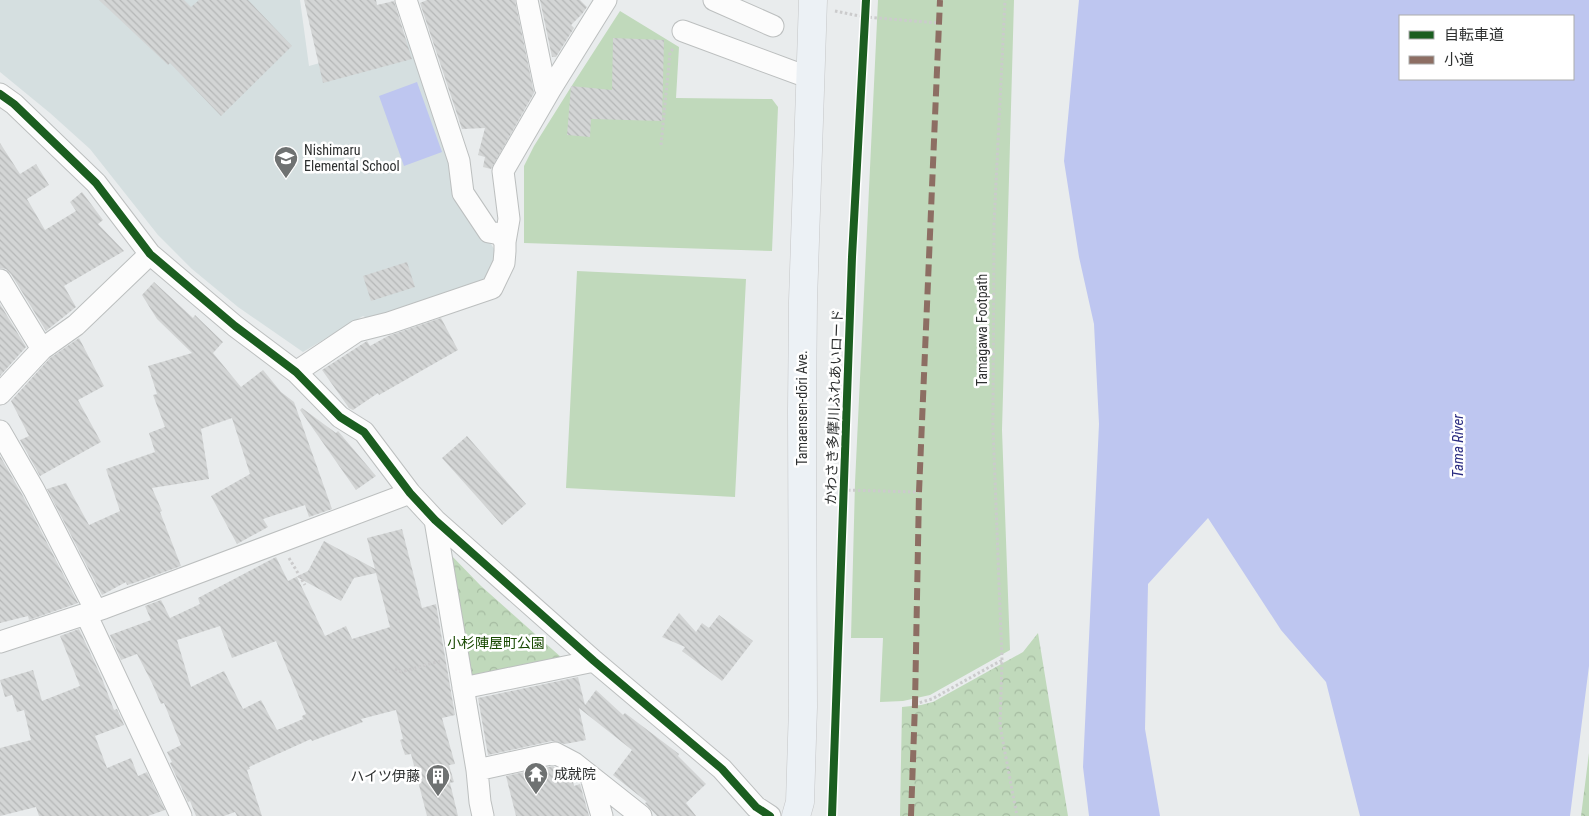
<svg xmlns="http://www.w3.org/2000/svg" width="1589" height="816" font-family="'Roboto Condensed','Noto Sans JP',sans-serif">
  <style>
    .built { fill: #d5dfe0 }
    .grass { fill: #c0d9bb }
    .forest { fill: url(#forest-crowns) }
    .water { fill: #bec6f0; fill-rule: evenodd }
    .building { fill: url(#building-back-hatch); fill-rule: evenodd }
    .lines { fill: none; stroke-linecap: round; stroke-linejoin: round }
    .minor-casing { stroke: #bcbfbf; stroke-width: 23 }
    .major-casing { stroke: #c5c6c7; stroke-width: 29 }
    .path { stroke: #cbcbcc; stroke-width: 3; stroke-dasharray: 2.5 2.5; stroke-linecap: butt }
    .minor { stroke: #fcfcfc; stroke-width: 21 }
    .major { stroke: #ecf1f5; stroke-width: 28 }
    .quiet { stroke: #8d6e63; stroke-width: 6; stroke-dasharray: 12 6; stroke-linecap: butt }
    .cycleway-casing { stroke: #fff; stroke-width: 11 }
    .cycleway { stroke: #1b5e20; stroke-width: 8 }
    .labels { text-anchor: middle; dominant-baseline: central; stroke-width: 5; stroke-linejoin: round; paint-order: stroke }
    .poi-label { font-size: 14px; fill: #2e3030; stroke: #fff; text-anchor: start }
    .street-label { font-size: 14px; fill: #2e3030; stroke: #fff }
    .park-label { font-size: 14px; fill: #184901; stroke: #fff }
    .water-label { font-size: 15px; font-style: italic; fill: #2b2d81; stroke: #fff }
  </style>
  <defs>
    <pattern id="forest-crowns" width="20" height="18" patternUnits="userSpaceOnUse" patternTransform="scale(1.25)"><rect width="20" height="18" fill="#c0d9bb"/><path d="M2 6a3 3 0 1 1 6 0M12 15a3 3 0 1 1 6 0" fill="none" stroke="#a5bba1"/></pattern>
    <pattern id="building-back-hatch" width="6" height="6" patternUnits="userSpaceOnUse" patternTransform="scale(1.25)"><rect width="6" height="6" fill="#d3d5d5"/><path d="M-1 5l2 2M0 0l6 6M5-1l2 2" fill="none" stroke="#b5b7b7"/></pattern>
  </defs>
  <rect width="100%" height="100%" fill="#e9eced"/>
  <path class="built" d="M 0,0 L 300,0 L 309,66 L 407,39 L 413,43 L 462,198 L 496,252 L 493,268 L 482,285 L 373,321 L 363,316 L 303,352 L 238,307 L 192,269 L 158,235 L 90,149 L 50,113 L 0,72 Z"/>
  <path class="grass" d="M 878,0 L 1014,0 L 1002,430 L 1010,650 L 930,695 L 903,701 L 880,702 L 883,638 L 851,638 L 855,483 Z
    M 620,11 L 679,47 L 676,98 L 772,99 L 778,107 L 772,251 L 524,243 L 524,166 L 534,146 L 571,87 Z
    M 577,271 L 746,279 L 735,497 L 566,488 Z"/>
  <path class="forest" d="M 449,553 L 481,586 L 562,658 L 468,682 Z
    M 1038,633 L 1068,816 L 900,816 L 902,707 L 921,705 L 933,702 L 1023,652 Z
    M 1589,753 L 1589,816 L 1581,816 Z"/>
  <path class="water" d="M 1079,0 L 1589,0 L 1589,666 L 1570,816 L 1360,816 L 1326,682 L 1281,630 L 1208,518 L 1148,584 L 1145,729 L 1160,816 L 1089,816 L 1083,767 L 1099,424 L 1094,324 L 1079,257 L 1064,161 ZM 1573,16 L 1573,79 L 1400,79 L 1400,16 Z
    M 417,82 L 442,152 L 404,166 L 379,96 Z"/>
  <path class="building" d="M 99,0 L 184,0 L 191,7 L 199,0 L 248,0 L 292,46 L 221,116 L 170,63 L 168,65 Z
    M 304,0 L 376,0 L 377,5 L 394,1 L 412,59 L 323,83 Z
    M 427,0 L 515,0 L 534,93 L 491,169 L 483,167 L 485,157 L 478,155 L 485,128 L 462,129 L 420,3 Z
    M 540,0 L 580,0 L 587,7 L 582,14 L 571,25 L 574,28 L 556,57 L 552,57 Z
    M 613,38 L 664,40 L 662,121 L 591,119 L 590,137 L 567,135 L 571,86 L 612,90 Z
    M 0,143 L 20,174 L 36,164 L 49,185 L 27,199 L 45,230 L 76,211 L 70,202 L 82,192 L 103,220 L 98,224 L 124,251 L 64,286 L 76,307 L 46,331 L 11,274 L 6,269 L 0,268 Z
    M 407,262 L 415,287 L 371,301 L 363,276 Z
    M 154,282 L 193,318 L 195,315 L 223,342 L 213,353 L 241,387 L 263,370 L 281,392 L 294,402 L 332,509 L 309,517 L 305,505 L 263,519 L 268,527 L 237,544 L 211,496 L 250,474 L 232,418 L 201,429 L 209,479 L 152,488 L 162,511 L 160,512 L 181,566 L 134,583 L 127,585 L 126,582 L 102,595 L 47,489 L 66,483 L 89,525 L 120,511 L 106,469 L 155,452 L 149,433 L 165,427 L 153,395 L 157,394 L 148,366 L 192,353 L 157,319 L 142,295 Z
    M 0,304 L 26,347 L 0,376 Z
    M 441,318 L 458,350 L 379,395 L 378,393 L 353,410 L 349,408 L 322,370 L 367,341 L 370,346 L 388,336 Z
    M 79,338 L 104,386 L 78,400 L 101,442 L 40,476 L 20,440 L 29,436 L 11,401 L 50,358 Z
    M 302,408 L 336,433 L 338,431 L 376,476 L 356,490 L 300,410 Z
    M 467,436 L 526,504 L 502,525 L 442,458 Z
    M 0,456 L 23,496 L 78,603 L 29,620 L 28,616 L 0,623 Z
    M 402,529 L 422,608 L 436,604 L 455,715 L 442,718 L 455,764 L 449,765 L 454,782 L 450,783 L 458,816 L 427,816 L 411,754 L 405,755 L 400,740 L 403,739 L 396,710 L 361,719 L 363,722 L 312,741 L 311,739 L 249,767 L 250,769 L 247,770 L 262,816 L 237,816 L 235,812 L 224,816 L 196,816 L 190,801 L 188,802 L 170,763 L 172,762 L 167,752 L 181,745 L 164,703 L 161,704 L 152,683 L 137,654 L 121,660 L 110,635 L 151,620 L 145,606 L 161,600 L 170,618 L 200,604 L 198,598 L 276,557 L 288,581 L 308,571 L 324,541 L 375,569 L 367,538 ZM 376,573 L 390,627 L 352,639 L 346,626 L 325,636 L 297,577 L 341,601 L 354,578 ZM 220,626 L 232,658 L 276,641 L 306,714 L 302,716 L 303,719 L 277,730 L 261,700 L 243,709 L 224,671 L 191,687 L 177,640 Z
    M 679,613 L 696,632 L 702,623 L 709,628 L 719,615 L 753,641 L 722,681 L 682,651 L 685,647 L 662,637 Z
    M 79,629 L 101,676 L 114,710 L 117,709 L 124,725 L 95,736 L 107,768 L 131,758 L 138,776 L 147,772 L 165,810 L 148,816 L 39,816 L 36,807 L 0,816 L 0,748 L 31,740 L 24,710 L 17,712 L 12,695 L 5,697 L 0,680 L 33,670 L 42,701 L 80,686 L 60,636 Z
    M 578,677 L 585,705 L 596,690 L 623,715 L 625,713 L 679,754 L 678,756 L 706,784 L 686,803 L 696,816 L 657,816 L 645,803 L 647,802 L 613,775 L 632,750 L 579,708 L 586,740 L 565,744 L 552,741 L 488,755 L 478,698 Z
    M 553,766 L 572,778 L 574,786 L 580,784 L 589,816 L 516,816 L 506,776 Z"/>
  <g class="lines">
    <g class="minor-casing">
      <path id="minor" d="M 406,0 L 459,161 L 463,193 L 489,232 L 500,234 L 505,242
        M 527,0 L 545,87 L 550,90
        M 714,0 L 773,26
        M 683,31 L 810,78
        M 0,94 L 14,104 L 96,183 L 150,254 L 235,326 L 296,372 L 340,417 L 364,432 L 410,493 L 435,520 L 594,661 L 722,769 L 756,807 L 770,816
        M 0,280 L 42,349
        M 296,372 L 357,331 L 389,323 L 492,288 L 504,263 L 505,251 L 505,242 L 509,219 L 503,171 L 550,90 L 606,0
        M 0,394 L 42,349 L 76,325 L 150,254
        M 0,431 L 34,490 L 96,611
        M 435,520 L 477,770 L 480,802 L 483,816
        M 86,614 L 181,816
        M 0,642 L 104,608 L 410,493
        M 463,688 L 594,661
        M 477,770 L 555,753 L 574,763 L 641,816
        M 591,777 L 602,816"/>
    </g>
    <g class="major-casing">
      <path id="major" d="M 796,816 L 800,802 L 803,707 L 802,410 L 803,301 L 813,0"/>
    </g>
    <path class="path" d="M 835,11 L 865,17 L 939,23
      M 661,145 L 670,53 L 674,47
      M 843,490 L 919,492
      M 289,558 L 305,585
      M 1002,660 L 993,428 L 994,223 L 1005,0
      M 395,669 L 401,672 L 440,661
      M 915,704 L 932,699 L 1002,660 L 1000,726 L 1017,816"/>
    <use href="#minor" class="minor"/>
    <use href="#major" class="major"/>
    <path class="quiet" d="M 911,816 L 915,704 L 919,492 L 940,0"/>
    <g class="cycleway-casing">
      <path id="cycleway" d="M 0,94 L 14,104 L 96,183 L 150,254 L 235,326 L 296,372 L 340,417 L 364,432 L 410,493 L 435,520 L 594,661 L 722,769 L 756,807 L 770,816
        M 832,816 L 852,257 L 866,0"/>
    </g>
    <use href="#cycleway" class="cycleway"/>
  </g>
  <defs>
    <g id="school-pin" transform="scale(1.25)"><path d="M0 17L-7.5 6A9.5 9.5 0 1 1 7.5 6Z" fill="#6f7272" stroke="#fff"/><path d="M0-5L7-2L0 1L-7-2ZM-4 1L0 2.5L4 1V4Q0 6-4 4Z" fill="#fff"/></g>
    <g id="temple-pin" transform="scale(1.25)"><path d="M0 17L-7.5 6A9.5 9.5 0 1 1 7.5 6Z" fill="#6f7272" stroke="#fff"/><path d="M0-6L5-2H3V0L6.5 2.5H4V6H1.5V3h-3V6H-4V2.5H-6.5L-3 0V-2H-5Z" fill="#fff"/></g>
    <g id="building-pin" transform="scale(1.25)"><path d="M0 17L-7.5 6A9.5 9.5 0 1 1 7.5 6Z" fill="#6f7272" stroke="#fff"/><path d="M-4-6H4V6H1V3H-1V6H-4ZM-2.5-4.3h1.7v1.8h-1.7ZM.8-4.3h1.7v1.8H.8ZM-2.5-1h1.7V.8h-1.7ZM.8-1h1.7V.8H.8Z" fill="#fff"/></g>
  </defs>
  <g fill-rule="evenodd">
    <use href="#school-pin" x="286" y="158"/>
    <use href="#temple-pin" x="536" y="774"/>
    <use href="#building-pin" x="438" y="776"/>
  </g>
  <g class="labels">
    <g class="poi-label">
      <text x="304" y="150">Nishimaru<tspan x="304" dy="16">Elemental School</tspan></text>
      <text x="554" y="774">成就院</text>
      <text x="420" y="776" text-anchor="end">ハイツ伊藤</text>
    </g>
    <g class="street-label">
      <text transform="translate(982 330) rotate(-90)">Tamagawa Footpath</text>
      <text transform="translate(834 407) rotate(-88)">かわさき多摩川ふれあいロード</text>
      <text transform="translate(802 408) rotate(-90)">Tamaensen-dōri Ave.</text>
    </g>
    <g class="park-label">
      <text x="496" y="643">小杉陣屋町公園</text>
    </g>
    <g class="water-label">
      <text transform="translate(1458 446) rotate(-90)">Tama River</text>
    </g>
  </g>
  <rect x="1399" y="15" width="175" height="65" fill="#ffffff" stroke="#abacac"/>
  <rect x="1409" y="31" width="25" height="8" fill="#1b5e20" stroke="#abacac"/>
  <text x="1444" y="40" font-size="15" fill="#2e3030">自転車道</text>
  <rect x="1409" y="56" width="25" height="8" fill="#8d6e63" stroke="#abacac"/>
  <text x="1444" y="65" font-size="15" fill="#2e3030">小道</text>
</svg>
